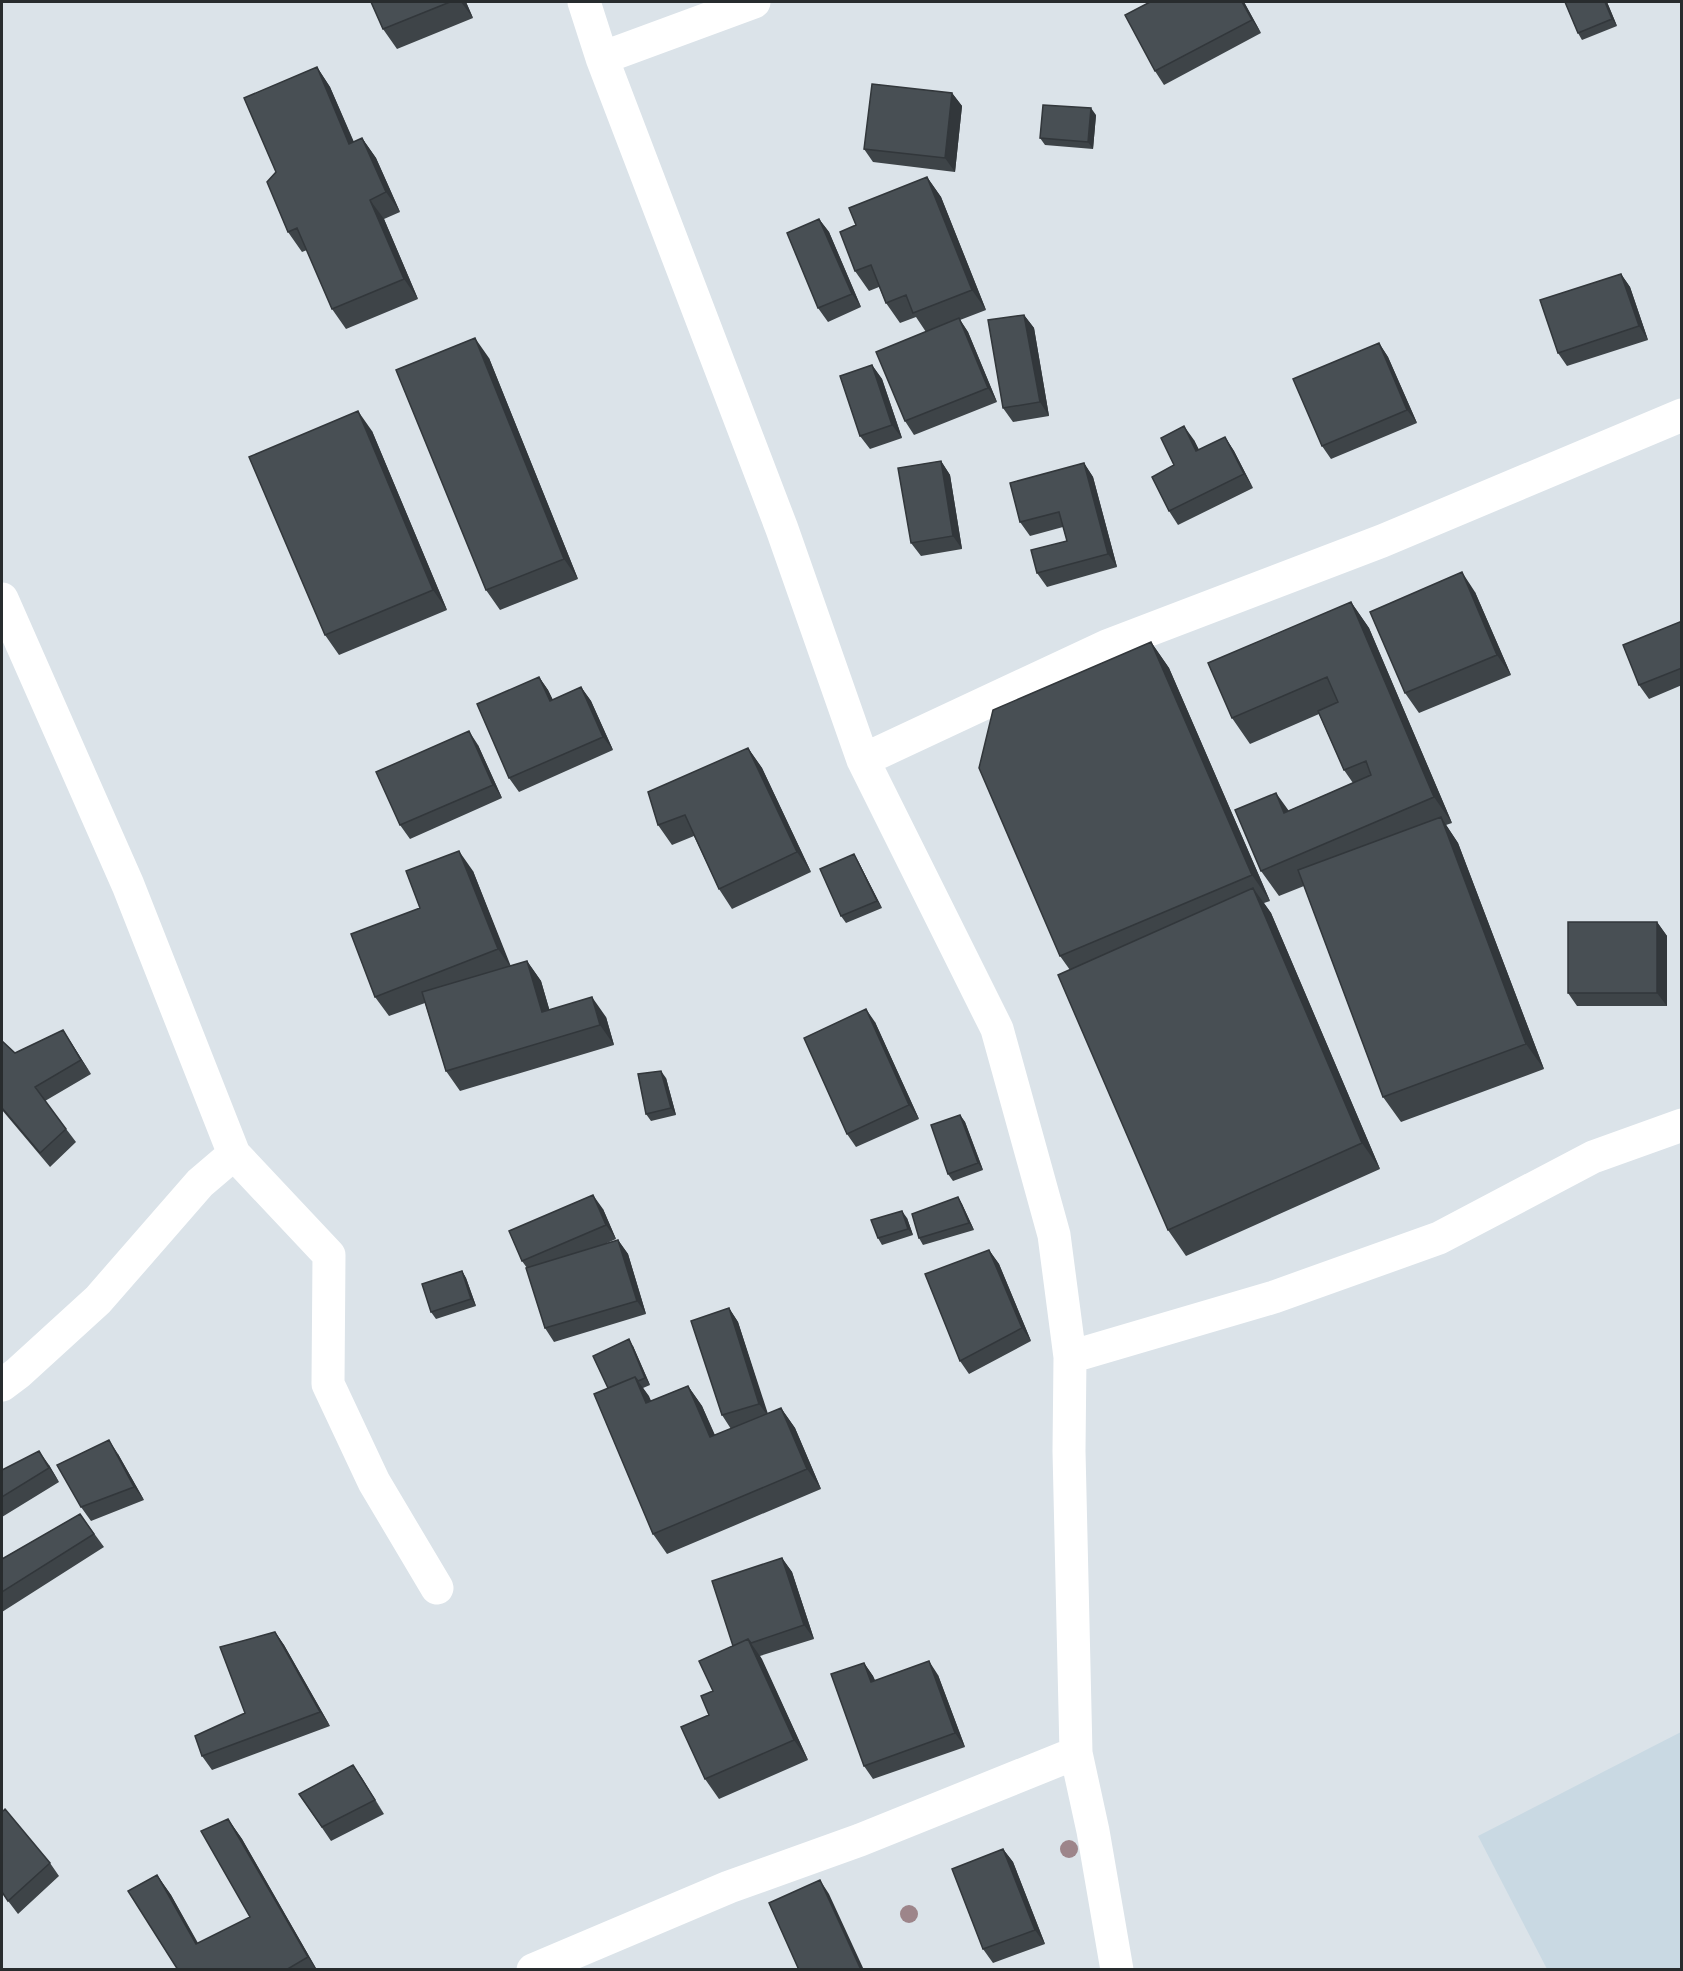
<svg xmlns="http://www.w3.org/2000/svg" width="1683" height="1971" font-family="'Roboto Condensed',sans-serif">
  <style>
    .built { fill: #c9d9e3 }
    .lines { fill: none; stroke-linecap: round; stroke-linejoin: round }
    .minor { stroke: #fff; stroke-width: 33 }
    .tree { fill: #9d858a }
    .wall { fill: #3e4448 }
    .shaded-wall { fill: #32373b }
    .building { fill: #484f54; stroke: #32373b; stroke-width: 1.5 }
  </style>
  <rect width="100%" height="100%" fill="#dbe3e9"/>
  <path class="built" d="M 1681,1732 L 1681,1969 L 1547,1969 L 1478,1836 Z"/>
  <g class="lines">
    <path class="minor" d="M 584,2 L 602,58 L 782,529 L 863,760 L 997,1029 L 1054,1235 L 1070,1357 L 1069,1451 L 1076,1753 L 1093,1831 L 1117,1970
      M 602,58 L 754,2
      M 2,599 L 128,885 L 234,1154 L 329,1255 L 328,1384 L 374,1482 L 437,1588
      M 863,760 L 1107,646 L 1382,541 L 1682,415
      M 1070,1357 L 1274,1297 L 1439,1238 L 1593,1157 L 1682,1125
      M 2,1385 L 18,1373 L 98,1300 L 200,1183 L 234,1154
      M 533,1970 L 729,1887 L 860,1840 L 1076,1753"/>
  </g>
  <g class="tree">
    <circle cx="1069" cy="1849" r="9"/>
    <circle cx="909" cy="1914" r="9"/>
  </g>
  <path class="wall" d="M 371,2 L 466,2 L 473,18 L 397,49 L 383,29 Z
    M 1150,2 L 1244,2 L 1261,33 L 1164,85 L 1155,71 Z
    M 1565,2 L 1607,2 L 1617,26 L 1582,40 L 1578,33 Z
    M 317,67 L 330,87 L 354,142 L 362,138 L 376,158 L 400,212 L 384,219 L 418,299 L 346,329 L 332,309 L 307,250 L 302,252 L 288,232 L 276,172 Z
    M 952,93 L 962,106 L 955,172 L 873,162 L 864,149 Z
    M 1096,115 L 1093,149 L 1045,145 L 1040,138 Z
    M 927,177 L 941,197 L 986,310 L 960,320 L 968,332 L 997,402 L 914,435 L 905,421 L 926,332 L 916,317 L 900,323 L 886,303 L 879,287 L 869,291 L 855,271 L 856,225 Z
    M 819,219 L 829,232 L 861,307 L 828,322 L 818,308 Z
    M 1621,274 L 1630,287 L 1648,340 L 1567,366 L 1558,353 Z
    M 1024,315 L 1034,328 L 1049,416 L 1013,422 L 1003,408 Z
    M 1379,343 L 1388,357 L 1417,423 L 1331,459 L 1322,446 Z
    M 489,358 L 578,579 L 500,610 L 486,590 Z
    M 872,365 L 882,379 L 902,438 L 870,449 L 860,436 Z
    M 372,431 L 447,610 L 339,655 L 325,635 Z
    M 1225,437 L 1234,451 L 1253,488 L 1178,525 L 1169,511 L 1174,465 L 1194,440 L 1199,450 Z
    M 941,461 L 950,475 L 962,549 L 921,556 L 911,543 Z
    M 1084,463 L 1093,477 L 1117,567 L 1047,587 L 1037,573 L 1067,541 L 1063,527 L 1030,536 L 1020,522 Z
    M 1475,592 L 1511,675 L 1419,713 L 1405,693 Z
    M 1351,602 L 1369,628 L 1452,823 L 1446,825 L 1458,843 L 1544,1069 L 1401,1122 L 1383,1097 L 1304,886 L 1279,896 L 1261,871 L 1288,811 L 1353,783 L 1344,770 L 1319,714 L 1250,744 L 1232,718 Z
    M 1682,621 L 1682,685 L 1649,699 L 1639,685 Z
    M 1151,642 L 1169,668 L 1270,901 L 1264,903 L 1271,913 L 1380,1169 L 1186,1256 L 1168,1230 L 1070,970 L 1060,956 Z
    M 539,677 L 548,690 L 553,700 L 581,687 L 591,701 L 613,750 L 519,792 L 509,778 Z
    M 478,745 L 502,798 L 410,839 L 400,825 Z
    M 748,748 L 762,768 L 811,872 L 732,909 L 719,889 L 694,836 L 672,845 L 658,825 Z
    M 854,854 L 858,861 L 882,908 L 846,923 L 841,916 Z
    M 473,871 L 510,966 L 527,961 L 541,981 L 549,1009 L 606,1017 L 614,1045 L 460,1091 L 446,1071 L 425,1003 L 389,1016 L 375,997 L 420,908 Z
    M 1657,922 L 1667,936 L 1667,1006 L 1577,1006 L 1568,993 Z
    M 875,1022 L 919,1119 L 856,1147 L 847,1134 Z
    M 63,1030 L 91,1074 L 45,1101 L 76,1142 L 50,1167 L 2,1110 L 2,1041 L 15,1053 Z
    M 666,1078 L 676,1115 L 651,1121 L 646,1114 Z
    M 960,1115 L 965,1122 L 983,1170 L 953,1181 L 948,1174 Z
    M 958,1197 L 962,1204 L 974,1230 L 923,1245 L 919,1238 Z
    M 603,1209 L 616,1239 L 598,1247 L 618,1240 L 628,1254 L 646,1314 L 554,1342 L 545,1328 L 527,1268 L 522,1261 Z
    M 907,1218 L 913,1235 L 882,1245 L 878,1238 Z
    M 989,1250 L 999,1264 L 1031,1341 L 969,1374 L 960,1361 Z
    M 462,1271 L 466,1278 L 476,1306 L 436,1319 L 431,1312 Z
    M 729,1308 L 738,1322 L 767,1414 L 781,1408 L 795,1428 L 821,1489 L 667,1554 L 653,1534 L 608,1388 L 633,1346 L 650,1385 L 643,1388 L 651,1401 L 688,1386 L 702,1406 L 715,1435 L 731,1429 L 722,1415 Z
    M 118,1454 L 144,1500 L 91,1521 L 81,1507 Z
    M 49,1465 L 59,1482 L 2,1517 L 2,1470 Z
    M 80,1514 L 104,1547 L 2,1612 L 2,1559 Z
    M 782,1558 L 792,1572 L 814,1639 L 760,1656 L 808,1760 L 719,1799 L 705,1779 L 709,1715 L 733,1646 Z
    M 275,1632 L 284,1645 L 330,1726 L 212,1770 L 202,1756 L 245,1713 Z
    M 864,1663 L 873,1676 L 875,1680 L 938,1675 L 965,1747 L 873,1779 L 864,1766 Z
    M 353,1765 L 384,1814 L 331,1841 L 299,1794 Z
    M 2,1812 L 50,1863 L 59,1876 L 18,1914 L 2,1893 Z
    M 228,1819 L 242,1839 L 317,1970 L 178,1970 L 157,1875 L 171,1895 L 198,1943 L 250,1917 Z
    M 1003,1849 L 1013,1862 L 1045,1944 L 993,1963 L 983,1949 Z"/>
  <path class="shaded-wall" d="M 461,2 L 466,2 L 473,18 Z
    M 1242,2 L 1244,2 L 1261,33 L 1252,20 Z
    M 1605,2 L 1607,2 L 1617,26 L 1612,19 Z
    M 317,67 L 330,87 L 363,164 L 349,144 Z
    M 952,93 L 962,106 L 955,172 L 945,158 Z
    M 1091,108 L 1096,115 L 1093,149 L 1088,142 Z
    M 362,138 L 376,158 L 400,212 L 386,192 Z
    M 927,177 L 941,197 L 986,310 L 972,290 Z
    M 370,200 L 384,219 L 418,299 L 404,279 Z
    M 819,219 L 829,232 L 861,307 L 852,294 Z
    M 1621,274 L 1630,287 L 1648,340 L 1639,326 Z
    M 1024,315 L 1034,328 L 1049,416 L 1040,402 Z
    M 959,318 L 968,332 L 997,402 L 988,388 Z
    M 475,338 L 489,358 L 578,579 L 564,559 Z
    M 1379,343 L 1388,357 L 1417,423 L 1407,410 Z
    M 872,365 L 882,379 L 902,438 L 892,425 Z
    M 358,411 L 372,431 L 447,610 L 433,590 Z
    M 1184,426 L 1194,440 L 1206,464 L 1196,451 Z
    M 1225,437 L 1234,451 L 1253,488 L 1244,474 Z
    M 941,461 L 950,475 L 962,549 L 953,536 Z
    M 1084,463 L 1093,477 L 1117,567 L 1108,554 Z
    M 1462,572 L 1475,592 L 1511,675 L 1497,655 Z
    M 1351,602 L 1369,628 L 1452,823 L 1434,797 Z
    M 1151,642 L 1169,668 L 1270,901 L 1252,875 Z
    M 539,677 L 548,690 L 560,715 L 550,701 Z
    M 581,687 L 591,701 L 613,750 L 603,737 Z
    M 469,731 L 478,745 L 502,798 L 493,785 Z
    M 748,748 L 762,768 L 811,872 L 797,852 Z
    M 1276,793 L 1294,818 L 1284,813 Z
    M 1441,817 L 1458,843 L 1544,1069 L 1526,1044 Z
    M 459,851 L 473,871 L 512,969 L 498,949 Z
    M 854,854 L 858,861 L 882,908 L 877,901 Z
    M 1253,888 L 1271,913 L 1380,1169 L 1362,1143 Z
    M 1657,922 L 1667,936 L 1667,1006 L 1657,993 Z
    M 527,961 L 541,981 L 556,1032 L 542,1012 Z
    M 592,997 L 606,1017 L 614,1045 L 600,1025 Z
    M 866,1009 L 875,1022 L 919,1119 L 909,1105 Z
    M 63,1030 L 72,1044 L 91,1074 L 81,1060 Z
    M 661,1071 L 666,1078 L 676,1115 L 671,1108 Z
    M 960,1115 L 965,1122 L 983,1170 L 978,1163 Z
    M 593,1195 L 603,1209 L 616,1239 L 606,1225 Z
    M 958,1197 L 962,1204 L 974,1230 L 969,1223 Z
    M 902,1211 L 907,1218 L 913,1235 L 908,1229 Z
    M 618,1240 L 628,1254 L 646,1314 L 637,1301 Z
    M 989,1250 L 999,1264 L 1031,1341 L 1022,1328 Z
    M 462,1271 L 466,1278 L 476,1306 L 471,1299 Z
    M 729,1308 L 738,1322 L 769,1417 L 759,1404 Z
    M 629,1339 L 633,1346 L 650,1385 L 645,1378 Z
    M 635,1377 L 649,1396 L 660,1423 L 646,1403 Z
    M 688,1386 L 702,1406 L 724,1457 L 710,1437 Z
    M 781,1408 L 795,1428 L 821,1489 L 807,1469 Z
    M 109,1440 L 118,1454 L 144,1500 L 134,1487 Z
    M 39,1451 L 49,1465 L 59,1482 L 49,1468 Z
    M 782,1558 L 792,1572 L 814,1639 L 804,1625 Z
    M 275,1632 L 284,1645 L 330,1726 L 320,1712 Z
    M 748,1639 L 762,1659 L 808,1760 L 794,1740 Z
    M 929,1661 L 938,1675 L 965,1747 L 955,1733 Z
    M 864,1663 L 873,1676 L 880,1695 L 871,1682 Z
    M 353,1765 L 362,1778 L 384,1814 L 375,1800 Z
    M 228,1819 L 242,1839 L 317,1970 L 316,1970 L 308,1957 Z
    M 1003,1849 L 1013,1862 L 1045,1944 L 1035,1930 Z
    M 157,1875 L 171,1895 L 209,1964 L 196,1944 Z
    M 820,1880 L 829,1894 L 864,1970 L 861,1970 Z"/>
  <path class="building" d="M 371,2 L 450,2 L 383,29 Z
    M 1150,2 L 1242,2 L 1252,20 L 1155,71 L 1125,15 Z
    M 1565,2 L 1605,2 L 1612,19 L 1578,33 Z
    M 317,67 L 349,144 L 362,138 L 386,192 L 370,200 L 404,279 L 332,309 L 297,228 L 288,232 L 267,182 L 276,172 L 244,98 Z
    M 872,84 L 952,93 L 945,158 L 864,149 Z
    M 1043,105 L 1091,108 L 1088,142 L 1040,138 Z
    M 927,177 L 972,290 L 913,313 L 906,295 L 886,303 L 871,265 L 855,271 L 840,232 L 856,225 L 849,208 Z
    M 819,219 L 852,294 L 818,308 L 787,233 Z
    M 1621,274 L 1639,326 L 1558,353 L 1540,300 Z
    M 1024,315 L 1040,402 L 1003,408 L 988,320 Z
    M 959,318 L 988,388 L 905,421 L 876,352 Z
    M 475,338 L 564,559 L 486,590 L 396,370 Z
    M 1379,343 L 1407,410 L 1322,446 L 1293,379 Z
    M 872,365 L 892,425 L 860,436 L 840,376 Z
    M 358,411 L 433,590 L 325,635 L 249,457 Z
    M 1184,426 L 1196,451 L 1225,437 L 1244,474 L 1169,511 L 1152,477 L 1174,465 L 1161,438 Z
    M 941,461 L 953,536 L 911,543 L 898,468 Z
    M 1084,463 L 1108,554 L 1037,573 L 1031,550 L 1067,541 L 1059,512 L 1020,522 L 1010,483 Z
    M 1462,572 L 1497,655 L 1405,693 L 1370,612 Z
    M 1351,602 L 1434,797 L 1261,871 L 1235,810 L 1276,793 L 1284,813 L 1371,775 L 1366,761 L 1344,770 L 1318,711 L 1338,702 L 1327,677 L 1232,718 L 1208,663 Z
    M 1682,621 L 1682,668 L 1639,685 L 1623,645 Z
    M 1151,642 L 1252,875 L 1060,956 L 979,768 L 993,710 Z
    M 539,677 L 550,701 L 581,687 L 603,737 L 509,778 L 477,704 Z
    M 469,731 L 493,785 L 400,825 L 376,772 Z
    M 748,748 L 797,852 L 719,889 L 685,815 L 658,825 L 648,792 Z
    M 1441,817 L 1526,1044 L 1383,1097 L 1298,870 Z
    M 459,851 L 498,949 L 375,997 L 351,934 L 420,908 L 406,871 Z
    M 854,854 L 877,901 L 841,916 L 820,869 Z
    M 1253,888 L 1362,1143 L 1168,1230 L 1058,975 Z
    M 1568,922 L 1657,922 L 1657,993 L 1568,993 Z
    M 527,961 L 542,1012 L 592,997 L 600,1025 L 446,1071 L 422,992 Z
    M 866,1009 L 909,1105 L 847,1134 L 804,1038 Z
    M 63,1030 L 81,1060 L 35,1087 L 66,1129 L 40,1153 L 2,1108 L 2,1041 L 15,1053 Z
    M 661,1071 L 671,1108 L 646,1114 L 638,1074 Z
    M 960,1115 L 978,1163 L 948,1174 L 931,1125 Z
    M 593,1195 L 606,1225 L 522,1261 L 509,1231 Z
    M 958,1197 L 969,1223 L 919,1238 L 912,1214 Z
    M 902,1211 L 908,1229 L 878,1238 L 871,1220 Z
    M 618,1240 L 637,1301 L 545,1328 L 526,1268 Z
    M 989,1250 L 1022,1328 L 960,1361 L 925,1274 Z
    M 462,1271 L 471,1299 L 431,1312 L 422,1284 Z
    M 729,1308 L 759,1404 L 722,1415 L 691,1321 Z
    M 629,1339 L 645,1378 L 638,1381 L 635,1377 L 608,1388 L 593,1356 Z
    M 635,1377 L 646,1403 L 688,1386 L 710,1437 L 781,1408 L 807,1469 L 653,1534 L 594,1394 Z
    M 109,1440 L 134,1487 L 81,1507 L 57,1465 Z
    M 39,1451 L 49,1468 L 2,1497 L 2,1470 Z
    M 80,1514 L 94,1534 L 2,1592 L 2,1559 Z
    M 782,1558 L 804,1625 L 751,1643 L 748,1639 L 733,1646 L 712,1581 Z
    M 275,1632 L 320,1712 L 202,1756 L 195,1736 L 245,1713 L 220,1647 Z
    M 748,1639 L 794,1740 L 705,1779 L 681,1727 L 709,1715 L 701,1696 L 713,1691 L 699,1661 Z
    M 929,1661 L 955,1733 L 864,1766 L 831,1674 L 864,1663 L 871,1682 Z
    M 353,1765 L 375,1800 L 322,1827 L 299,1794 Z
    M 5,1809 L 50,1863 L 8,1901 L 2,1892 L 2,1812 Z
    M 228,1819 L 308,1957 L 286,1970 L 178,1970 L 128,1891 L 157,1875 L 196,1944 L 250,1917 L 201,1831 Z
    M 1003,1849 L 1035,1930 L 983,1949 L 952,1869 Z
    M 820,1880 L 861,1970 L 799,1970 L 769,1903 Z"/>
  <rect width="1683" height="1971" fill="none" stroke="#282c2e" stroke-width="6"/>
</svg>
